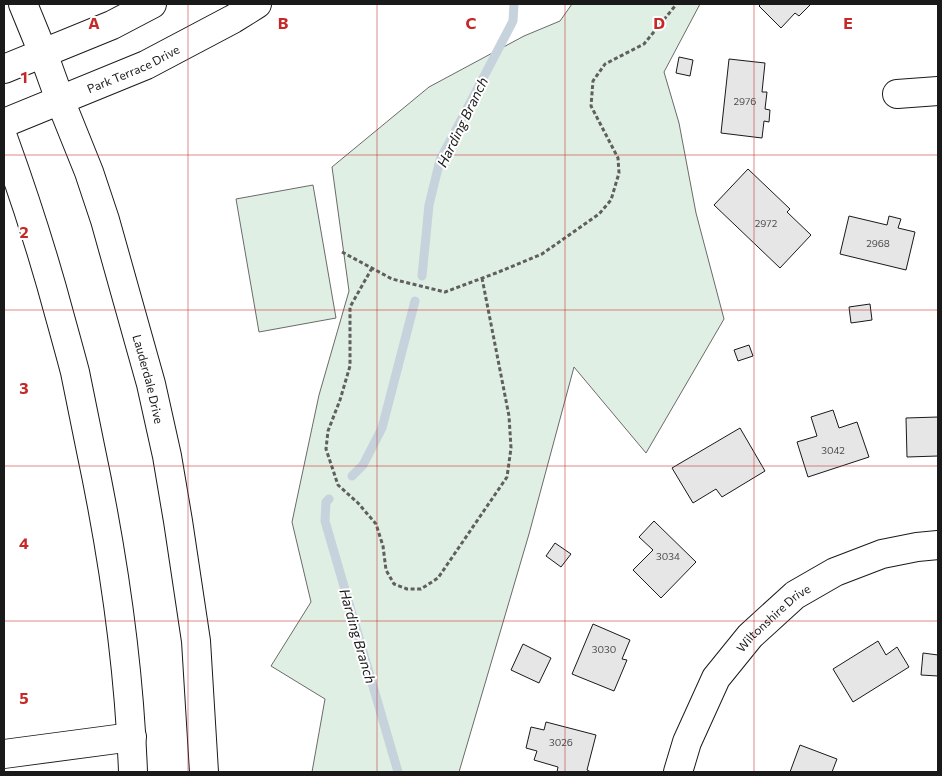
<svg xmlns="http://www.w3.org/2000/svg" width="942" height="776" font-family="Commissioner,sans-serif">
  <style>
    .green { fill: #e0efe3; stroke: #6a6a6a }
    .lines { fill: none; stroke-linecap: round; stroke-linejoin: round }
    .stream { stroke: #c6d2dc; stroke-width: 9 }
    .building { fill: #e6e6e6; stroke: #1a1a1a }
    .minor-casing { stroke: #1a1a1a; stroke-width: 30 }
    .major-casing { stroke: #1a1a1a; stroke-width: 30 }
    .path { stroke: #5f5f5f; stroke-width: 3; stroke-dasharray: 4 2.5; stroke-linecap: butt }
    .minor { stroke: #fff; stroke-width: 28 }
    .major { stroke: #fff; stroke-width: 28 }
    .grid { fill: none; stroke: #c62828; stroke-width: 1; stroke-opacity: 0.55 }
    .labels { text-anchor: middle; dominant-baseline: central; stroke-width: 4; stroke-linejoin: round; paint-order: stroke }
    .number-label { font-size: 10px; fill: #4d4d4d }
    .street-label { font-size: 12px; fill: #1a1a1a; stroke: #fff }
    .water-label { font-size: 14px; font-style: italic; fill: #1a1a1a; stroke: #fff }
    .grid-label { font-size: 16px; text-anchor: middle; font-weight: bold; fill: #c62828; stroke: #fff; stroke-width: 4; stroke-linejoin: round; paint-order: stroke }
  </style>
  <rect width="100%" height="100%" fill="#fff"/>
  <path class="green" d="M 572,4 L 700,4 L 664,72 L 679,123 L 696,213 L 724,319 L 646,453 L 574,367 L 529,534 L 459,772 L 312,772 L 325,699 L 271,666 L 311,602 L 292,522 L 319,395 L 349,291 L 332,167 L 429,87 L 524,36 L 560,21 Z
    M 313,185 L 336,318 L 259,332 L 236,199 Z"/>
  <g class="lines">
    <path class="stream" d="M 422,276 L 429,205 L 440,160 L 513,21 L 514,4
      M 352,476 L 363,465 L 382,428 L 415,301
      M 329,499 L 326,502 L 325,521 L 398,772"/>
  </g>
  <path class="building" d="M 761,4 L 811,4 L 799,16 L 795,13 L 781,28 L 759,6 Z
    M 679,57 L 693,60 L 690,76 L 676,73 Z
    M 729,59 L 765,63 L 762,92 L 767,92 L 765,109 L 770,110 L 769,122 L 764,121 L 762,138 L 721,133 Z
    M 748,169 L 790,209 L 787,212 L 811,235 L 780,268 L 714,205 Z
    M 849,216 L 887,225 L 889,216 L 901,219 L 898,228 L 915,232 L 906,270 L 840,254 Z
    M 870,304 L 872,320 L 851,323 L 849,307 Z
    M 749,345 L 753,356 L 738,361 L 734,350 Z
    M 833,410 L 839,428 L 857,422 L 869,457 L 808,477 L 797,442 L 817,436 L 811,417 Z
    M 938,417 L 938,456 L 907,457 L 906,418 Z
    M 740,428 L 765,471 L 722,497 L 716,489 L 693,503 L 672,468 Z
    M 654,521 L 696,562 L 661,598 L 633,570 L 653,550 L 639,537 Z
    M 555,543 L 571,554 L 561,567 L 546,556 Z
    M 593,624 L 630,640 L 622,659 L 627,660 L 614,691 L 572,674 Z
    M 878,641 L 886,655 L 897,647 L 909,667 L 853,702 L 833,669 Z
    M 523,644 L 551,658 L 539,683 L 511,670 Z
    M 923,653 L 938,655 L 938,676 L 921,675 Z
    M 546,722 L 596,735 L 587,770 L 591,772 L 557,772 L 558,767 L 534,760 L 537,751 L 526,748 L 531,727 L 544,730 Z
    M 800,745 L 837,759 L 832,772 L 790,772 Z"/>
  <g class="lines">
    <g class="minor-casing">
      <g id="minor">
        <path d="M 4,69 L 112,25 L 152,4"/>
        <path d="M 897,94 L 938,91"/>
        <path id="s1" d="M 4,123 L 146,65 L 233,19 L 257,4"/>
        <path d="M 4,754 L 132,737"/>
        <path id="s2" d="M 678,772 L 687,742 L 716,678 L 750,636 L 795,595 L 835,572 L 882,554 L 917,547 L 938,545"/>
      </g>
    </g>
    <g class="major-casing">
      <g id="major">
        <path id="s3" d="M 23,4 L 43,53 L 60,100 L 89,172 L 105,220 L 151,384 L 167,456 L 178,521 L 196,641 L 204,772"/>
        <path d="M 4,140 C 25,198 44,257 60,317 C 65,335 70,353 75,372 C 80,396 85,421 90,446 C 113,554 129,662 133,772"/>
      </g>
    </g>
    <path class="path" d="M 342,252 L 392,279 L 445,292 L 496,273 L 542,254 L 599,214 L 611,200 L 619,173 L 618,158 L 591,106 L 593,81 L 605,64 L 644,44 L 675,6 L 676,4
      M 372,268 L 350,307 L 350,366 L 340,400 L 328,431 L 326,449 L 338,485 L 358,503 L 376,524 L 383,546 L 386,570 L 394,584 L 407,589 L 421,589 L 438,578 L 507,477 L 511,448 L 509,416 L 482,278"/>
    <use href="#minor" class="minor"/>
    <use href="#major" class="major"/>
  </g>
  <path class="grid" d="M 188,4 L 188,772M 377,4 L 377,772M 565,4 L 565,772M 754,4 L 754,772M 4,155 L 938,155M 4,310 L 938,310M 4,466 L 938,466M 4,621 L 938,621"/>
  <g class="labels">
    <g class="number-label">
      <text x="745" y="101">2976</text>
      <text x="766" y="223">2972</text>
      <text x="878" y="243">2968</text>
      <text x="833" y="450">3042</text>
      <text x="668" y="556">3034</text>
      <text x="604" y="649">3030</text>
      <text x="561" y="742">3026</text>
    </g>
    <g class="street-label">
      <text stroke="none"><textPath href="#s1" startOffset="140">Park Terrace Drive</textPath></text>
      <text stroke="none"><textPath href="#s3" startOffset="396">Lauderdale Drive</textPath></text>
      <text stroke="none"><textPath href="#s2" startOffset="185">Wiltonshire Drive</textPath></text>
    </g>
    <g class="water-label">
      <text transform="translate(462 122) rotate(-64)">Harding Branch</text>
      <text transform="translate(358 636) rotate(74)">Harding Branch</text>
    </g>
  </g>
  <g class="grid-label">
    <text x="94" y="29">A</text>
    <text x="283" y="29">B</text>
    <text x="471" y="29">C</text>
    <text x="659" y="29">D</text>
    <text x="848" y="29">E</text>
    <text x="24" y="83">1</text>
    <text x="24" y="238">2</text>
    <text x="24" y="394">3</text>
    <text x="24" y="549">4</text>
    <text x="24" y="704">5</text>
  </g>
  <rect width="942" height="776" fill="none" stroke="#1a1a1a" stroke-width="10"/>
</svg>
